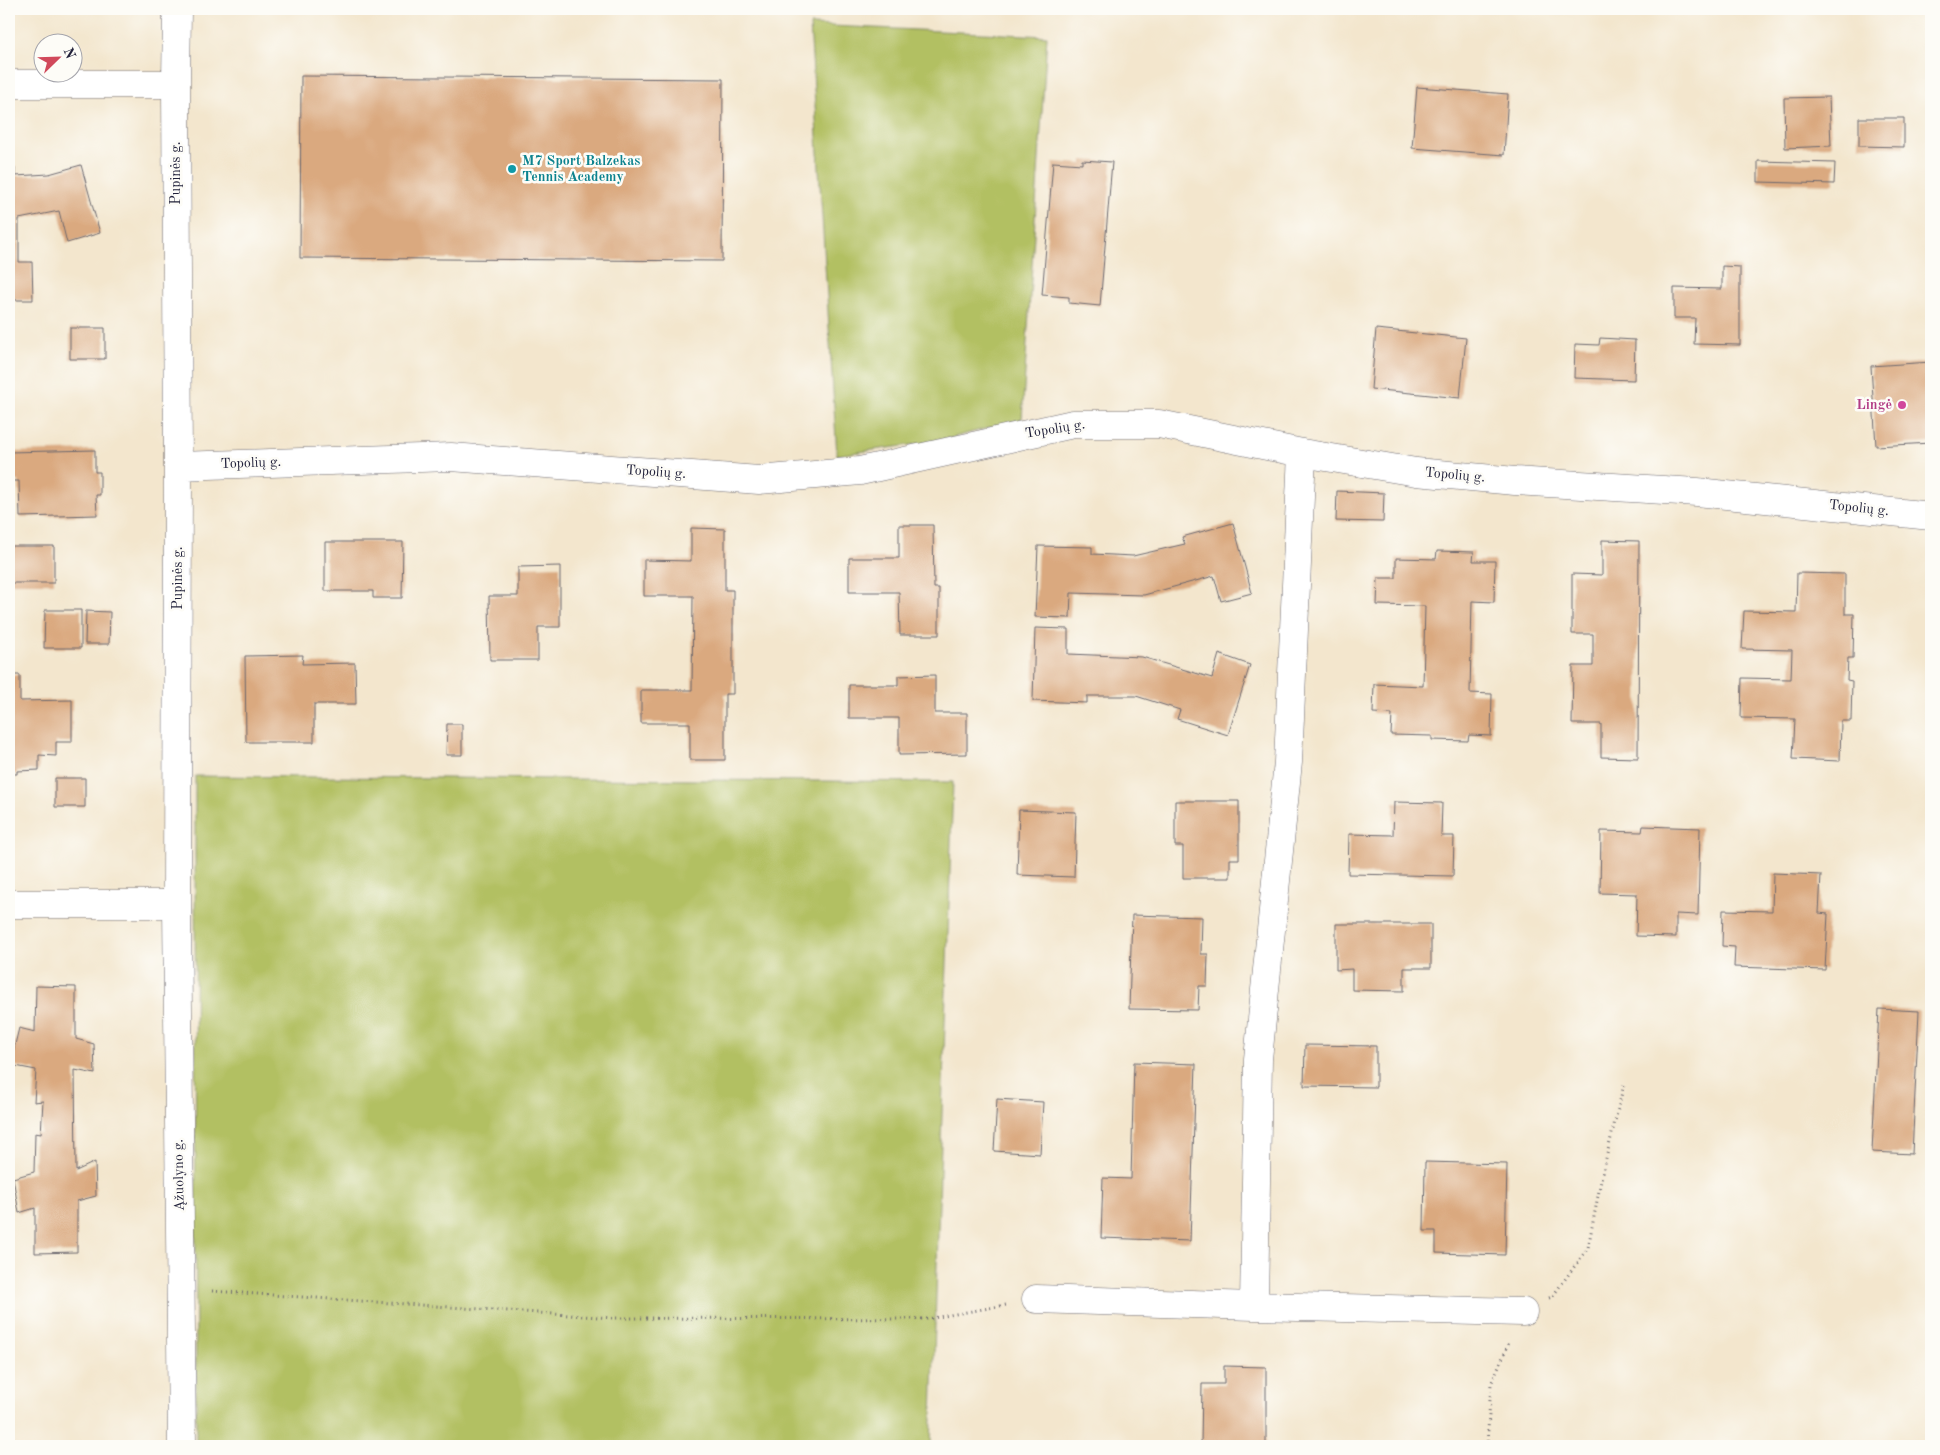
<svg xmlns="http://www.w3.org/2000/svg" width="1940" height="1455" font-family="'Old Standard TT',serif">
  <style>
    .green { fill: #b2c062; stroke: #6a714e }
    .building { fill: #daa97f }
    .lines { fill: none; stroke-linecap: round; stroke-linejoin: round }
    .minor-casing { stroke: #6b676e; stroke-width: 29 }
    .path { stroke: #6b676e; stroke-width: 3; stroke-dasharray: 1 4; stroke-linecap: butt }
    .minor { stroke: #fff; stroke-width: 28 }
    .culture-dot { fill: #0f9aa8; stroke: #fdfcf7; stroke-width: 2 }
    .hotel-dot { fill: #d1479c; stroke: #fdfcf7; stroke-width: 2 }
    .labels { text-anchor: middle; dominant-baseline: central; stroke-width: 5; stroke-linejoin: round; paint-order: stroke }
    .culture-label { font-size: 14px; font-weight: bold; fill: #0d838f; stroke: #fdfcf7; text-anchor: start }
    .street-label { font-size: 14px; fill: #22223b; stroke: #fdfcf7 }
    .hotel-label { font-size: 14px; font-weight: bold; fill: #b23c85; stroke: #fdfcf7; text-anchor: end }
  </style>
  <rect width="100%" height="100%" fill="#fdfcf7"/>
  <filter id="ink" filterUnits="userSpaceOnUse"><feTurbulence type="fractalNoise" baseFrequency=".02" numOctaves="2"/><feDisplacementMap in="SourceGraphic" scale="10" xChannelSelector="R" yChannelSelector="G"/><feConvolveMatrix kernelMatrix="1 2 1 2 8 2 1 2 1" color-interpolation-filters="sRGB"/></filter>
  <filter id="wash" filterUnits="userSpaceOnUse"><feTurbulence type="fractalNoise" baseFrequency=".0096" numOctaves="4" result="noise"/><feDisplacementMap in="SourceGraphic" scale="20" xChannelSelector="R" yChannelSelector="G"/><feGaussianBlur stdDeviation="1.12" result="paint"/><feColorMatrix in="noise" values="0 0 0 0 0 0 0 0 0 0 0 0 0 0 0 0 0 1.4 0 .05"/><feComposite in="paint" operator="in"/></filter>
  <g filter="url(#wash)">
    <rect width="100%" height="100%" fill="#f3e6cd"/>
    <path class="green" d="M 810,25 L 1047,36 L 1022,419 L 940,441 L 837,455 Z
      M 195,776 L 953,782 L 931,1446 L 196,1446 Z"/>
    <g id="blocks">
      <path class="building" d="M 301,76 L 723,79 L 722,261 L 300,258 Z
        M 1417,87 L 1508,94 L 1504,155 L 1412,148 Z
        M 1829,97 L 1831,146 L 1785,148 L 1784,98 Z
        M 1859,118 L 1904,118 L 1904,147 L 1859,146 Z
        M 1082,160 L 1112,162 L 1100,306 L 1069,303 L 1069,297 L 1042,295 L 1053,162 L 1082,164 Z
        M 1758,161 L 1835,163 L 1834,184 L 1758,182 Z
        M 81,165 L 100,233 L 67,243 L 59,211 L 19,219 L 19,262 L 32,262 L 33,300 L 9,300 L 9,167 L 15,167 L 15,176 L 49,174 Z
        M 1722,266 L 1740,267 L 1740,345 L 1694,344 L 1695,318 L 1674,318 L 1674,288 L 1722,289 Z
        M 70,328 L 105,328 L 105,359 L 70,359 Z
        M 1376,329 L 1466,338 L 1460,398 L 1371,389 Z
        M 1600,338 L 1635,340 L 1634,380 L 1574,378 L 1575,344 L 1599,345 Z
        M 1931,362 L 1931,443 L 1876,446 L 1871,366 Z
        M 95,450 L 95,472 L 100,472 L 100,495 L 96,495 L 97,515 L 20,517 L 19,481 L 9,481 L 9,452 Z
        M 1337,491 L 1384,493 L 1383,522 L 1336,521 Z
        M 1233,523 L 1252,593 L 1221,601 L 1214,576 L 1144,595 L 1071,593 L 1070,618 L 1035,617 L 1038,546 L 1092,547 L 1092,554 L 1133,556 L 1185,544 L 1182,537 Z
        M 899,525 L 933,525 L 934,588 L 939,588 L 939,635 L 900,635 L 899,592 L 849,592 L 849,558 L 899,558 Z
        M 691,528 L 725,529 L 725,590 L 733,590 L 733,694 L 725,694 L 725,760 L 690,760 L 690,723 L 641,723 L 641,690 L 692,690 L 693,596 L 644,596 L 644,560 L 691,561 Z
        M 1602,540 L 1639,541 L 1638,758 L 1601,757 L 1601,724 L 1572,724 L 1573,666 L 1593,666 L 1593,634 L 1572,634 L 1572,574 L 1602,575 Z
        M 325,542 L 403,542 L 402,598 L 373,598 L 373,591 L 325,591 Z
        M 9,546 L 54,546 L 54,583 L 9,583 Z
        M 1437,551 L 1474,552 L 1473,561 L 1495,561 L 1494,602 L 1472,601 L 1470,693 L 1492,694 L 1491,736 L 1469,735 L 1468,741 L 1432,740 L 1432,736 L 1391,735 L 1392,714 L 1373,713 L 1374,684 L 1423,686 L 1425,606 L 1377,605 L 1378,578 L 1396,578 L 1396,558 L 1436,559 Z
        M 560,566 L 560,627 L 538,627 L 538,660 L 490,660 L 489,596 L 518,596 L 518,567 Z
        M 1797,573 L 1845,574 L 1845,614 L 1854,614 L 1853,658 L 1848,658 L 1847,680 L 1852,681 L 1851,721 L 1841,721 L 1840,761 L 1793,759 L 1795,719 L 1741,718 L 1742,678 L 1791,679 L 1792,650 L 1742,649 L 1744,611 L 1796,612 Z
        M 45,610 L 81,610 L 81,648 L 44,648 Z
        M 86,611 L 110,612 L 109,644 L 85,644 Z
        M 1035,628 L 1068,629 L 1068,654 L 1142,657 L 1212,678 L 1219,654 L 1250,665 L 1228,735 L 1177,719 L 1180,710 L 1136,696 L 1087,696 L 1087,703 L 1033,701 Z
        M 303,655 L 302,664 L 355,663 L 356,704 L 314,704 L 314,742 L 246,742 L 245,656 Z
        M 9,675 L 20,675 L 20,701 L 72,700 L 72,742 L 56,742 L 56,756 L 39,755 L 39,770 L 17,771 L 17,774 L 9,774 Z
        M 935,675 L 935,713 L 967,713 L 967,754 L 899,755 L 899,718 L 849,718 L 849,685 L 898,685 L 898,676 Z
        M 447,724 L 462,724 L 462,755 L 446,755 Z
        M 55,778 L 85,778 L 85,807 L 55,807 Z
        M 1175,801 L 1239,801 L 1239,859 L 1230,859 L 1230,878 L 1183,878 L 1183,846 L 1175,846 Z
        M 1394,802 L 1442,803 L 1441,836 L 1454,836 L 1453,876 L 1348,874 L 1349,834 L 1393,835 Z
        M 1019,810 L 1076,812 L 1074,877 L 1017,875 Z
        M 1643,826 L 1700,828 L 1698,915 L 1676,914 L 1676,937 L 1636,936 L 1637,894 L 1600,893 L 1601,831 L 1642,832 Z
        M 1773,873 L 1821,875 L 1819,913 L 1828,914 L 1825,970 L 1734,967 L 1735,947 L 1722,946 L 1723,910 L 1772,911 Z
        M 1132,915 L 1202,917 L 1201,954 L 1208,954 L 1207,986 L 1199,986 L 1198,1010 L 1129,1009 Z
        M 1336,924 L 1431,924 L 1431,968 L 1404,968 L 1404,991 L 1352,990 L 1352,969 L 1336,970 Z
        M 36,986 L 76,987 L 76,1039 L 94,1044 L 95,1074 L 75,1070 L 76,1171 L 95,1162 L 96,1196 L 77,1201 L 77,1252 L 35,1253 L 35,1208 L 19,1213 L 13,1178 L 34,1172 L 35,1133 L 41,1134 L 43,1101 L 34,1102 L 36,1070 L 10,1065 L 19,1028 L 35,1032 Z
        M 1879,1009 L 1919,1011 L 1912,1154 L 1872,1152 Z
        M 1305,1045 L 1376,1046 L 1376,1087 L 1304,1086 Z
        M 1134,1062 L 1196,1064 L 1190,1241 L 1101,1238 L 1103,1178 L 1131,1179 Z
        M 997,1099 L 1043,1102 L 1040,1154 L 994,1151 Z
        M 1425,1162 L 1507,1164 L 1505,1255 L 1436,1253 L 1436,1231 L 1424,1231 Z
        M 1224,1366 L 1266,1367 L 1266,1446 L 1201,1446 L 1202,1384 L 1224,1384 Z"/>
    </g>
  </g>
  <g filter="url(#ink)">
    <use href="#blocks" fill-opacity="0" stroke="#6b676e" stroke-width="1"/>
    <g class="lines">
      <g class="minor-casing">
        <path id="minor" d="M 9,84 L 176,84 L 177,9
          M 178,466 L 451,457 L 759,480 L 860,471 L 1073,424 L 1159,424 L 1302,453 L 1416,472 L 1515,481 L 1697,492 L 1931,516
          M 9,904 L 177,904 L 178,466 L 176,84
          M 177,904 L 182,1446
          M 1036,1299 L 1254,1306 L 1523,1312
          M 1254,1306 L 1258,1059 L 1288,762 L 1302,453"/>
      </g>
      <path class="path" d="M 212,1291 L 613,1318 L 927,1319 L 1006,1305
        M 1549,1298 L 1552,1297 L 1588,1248 L 1602,1175 L 1624,1084
        M 1487,1446 L 1491,1384 L 1509,1343"/>
      <use href="#minor" class="minor"/>
    </g>
  </g>
  <circle class="culture-dot" cx="512" cy="169" r="5"/>
  <circle class="hotel-dot" cx="1902" cy="405" r="5"/>
  <g class="labels">
    <g class="culture-label">
      <text x="522" y="161">M7 Sport Balzekas<tspan x="522" dy="16">Tennis Academy</tspan></text>
    </g>
    <g class="street-label">
      <text transform="translate(176 173) rotate(-90)">Pupinės g.</text>
      <text transform="translate(1055 429) rotate(-9)">Topolių g.</text>
      <text transform="translate(251 463) rotate(-2)">Topolių g.</text>
      <text transform="translate(656 472) rotate(4)">Topolių g.</text>
      <text transform="translate(1455 475) rotate(5)">Topolių g.</text>
      <text transform="translate(1859 508) rotate(6)">Topolių g.</text>
      <text transform="translate(178 578) rotate(-90)">Pupinės g.</text>
      <text transform="translate(179 1175) rotate(-91)">Ąžuolyno g.</text>
    </g>
    <g class="hotel-label">
      <text x="1892" y="405">Lingė</text>
    </g>
  </g>
  <rect width="1940" height="1455" fill="none" stroke="#fdfcf7" stroke-width="30"/>
  <g transform="translate(58 58) rotate(67)"><circle r="24" fill="#fdfcf7" stroke="#a5a5ac"/>
  <path d="M0-4L9 19L0 12L-9 19Z" fill="#d1495b"/>
  <text y="-8" font-size="14" font-weight="bold" text-anchor="middle" fill="#22223b">N</text>
  </g>
</svg>
